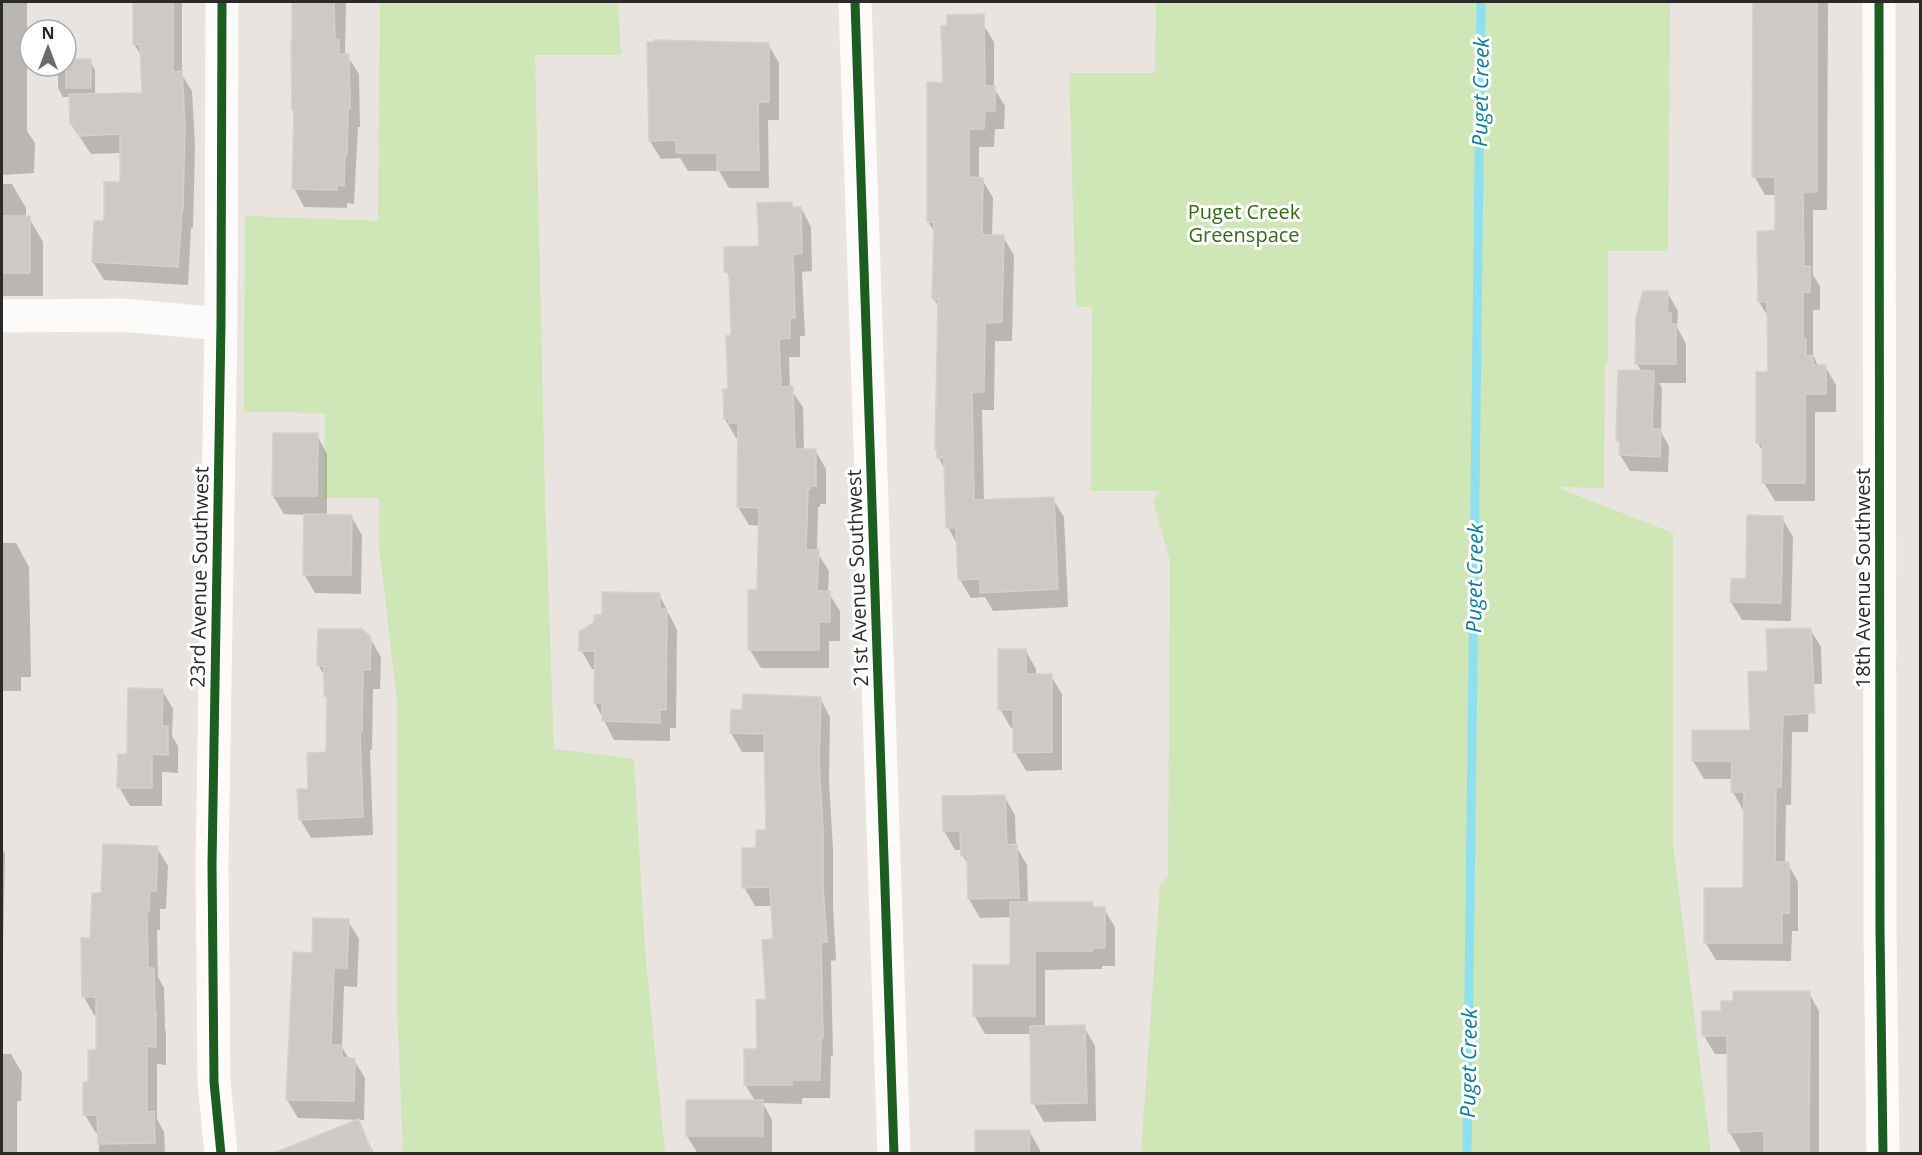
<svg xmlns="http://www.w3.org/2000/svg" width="1922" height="1155" font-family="'Open Sans',sans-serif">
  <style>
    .green { fill: #cfe6b6 }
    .shadow { fill: #0003 }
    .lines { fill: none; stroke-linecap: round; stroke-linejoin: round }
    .stream { stroke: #8ee0f0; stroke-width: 9 }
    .building { fill: #cdcac6; stroke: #d4d0cb; stroke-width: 1.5 }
    .minor { stroke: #fcfbfa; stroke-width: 33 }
    .cycleway-casing { stroke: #fff; stroke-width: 13 }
    .cycleway { stroke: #1b5e20; stroke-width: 9 }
    .labels { text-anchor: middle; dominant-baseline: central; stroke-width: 6; stroke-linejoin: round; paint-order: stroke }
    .park-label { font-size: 20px; fill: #306d15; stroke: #fff }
    .street-label { font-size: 20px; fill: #2a2a2a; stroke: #fff }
    .water-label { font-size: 21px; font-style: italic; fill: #047da4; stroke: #fff }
  </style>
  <rect width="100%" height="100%" fill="#e9e4df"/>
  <path class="green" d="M 380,2 L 618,2 L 621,55 L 535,55 L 545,496 L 554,749 L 634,759 L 645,950 L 665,1153 L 403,1153 L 397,1009 L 397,702 L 379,545 L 379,498 L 324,498 L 325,413 L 244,412 L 245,216 L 378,221 Z
    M 1156,2 L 1670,2 L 1668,251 L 1608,251 L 1608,363 L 1605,363 L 1604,488 L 1561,487 L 1561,489 L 1673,533 L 1673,845 L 1711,1153 L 1141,1153 L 1160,885 L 1168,877 L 1170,561 L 1153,500 L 1162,491 L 1091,491 L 1092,307 L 1076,307 L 1069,73 L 1155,73 Z"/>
  <path class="shadow" d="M 2,2 L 27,2 L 27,131 L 35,143 L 34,173 L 2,175 Z
    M 134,2 L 182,2 L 182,75 L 192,91 L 195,145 L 193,228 L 191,228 L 188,285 L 104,280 L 93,262 L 105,223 L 121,184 L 121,153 L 91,154 L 71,124 L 71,97 L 63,97 L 58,88 L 58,66 L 66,66 L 66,61 L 90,61 L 95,70 L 95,95 L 144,94 L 142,57 L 134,44 Z
    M 294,2 L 346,2 L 345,52 L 359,74 L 360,127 L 358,127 L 354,204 L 347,203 L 347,208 L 304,207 L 294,188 L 295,113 L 293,109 Z
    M 1755,2 L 1828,2 L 1827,210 L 1813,210 L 1813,275 L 1820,286 L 1820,310 L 1813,310 L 1813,354 L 1818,366 L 1825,366 L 1836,385 L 1836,412 L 1815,412 L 1815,501 L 1775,501 L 1764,483 L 1763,453 L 1758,443 L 1770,373 L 1769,318 L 1759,302 L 1777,231 L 1777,195 L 1765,195 L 1754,176 Z
    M 983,24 L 994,42 L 994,88 L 1005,106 L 1004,129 L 995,129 L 994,147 L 979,147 L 979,179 L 982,179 L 993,198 L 992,237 L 1003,237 L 1014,255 L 1012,341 L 995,341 L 994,410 L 982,410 L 984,501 L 1053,499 L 1064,517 L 1068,607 L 993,611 L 985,597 L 971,598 L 960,580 L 958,546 L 948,527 L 946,471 L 938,457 L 936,450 L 940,309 L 934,299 L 935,233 L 928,222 L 944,84 Z
    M 768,44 L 779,63 L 779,120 L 768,120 L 769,188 L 729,188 L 719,171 L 688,171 L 680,158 L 661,159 L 650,141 Z
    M 2,184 L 12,184 L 26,208 L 26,218 L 29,218 L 43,242 L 43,296 L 2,296 Z
    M 791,204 L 793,208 L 801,208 L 811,227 L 812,271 L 802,272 L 805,336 L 800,336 L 800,357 L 789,357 L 790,388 L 803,407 L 804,450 L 815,450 L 826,469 L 826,504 L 820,504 L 820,507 L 818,507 L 817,552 L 829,571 L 828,592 L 840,611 L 840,641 L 829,641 L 829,668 L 761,668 L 750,650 L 758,591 L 760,526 L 749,525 L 738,507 L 739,438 L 736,438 L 725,419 L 730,390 L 733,336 L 730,279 L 726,271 L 760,247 Z
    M 1667,292 L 1678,311 L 1677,327 L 1686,344 L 1686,383 L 1659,383 L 1662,388 L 1661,432 L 1669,446 L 1668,472 L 1630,471 L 1620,455 L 1621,446 L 1618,441 L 1642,372 L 1637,364 Z
    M 317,435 L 327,454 L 327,516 L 351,516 L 362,535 L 361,594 L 315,593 L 304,574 L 305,515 L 284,514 L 273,496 Z
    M 1782,518 L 1793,537 L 1791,621 L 1742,620 L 1731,602 L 1747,580 Z
    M 2,543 L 16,543 L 29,567 L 31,677 L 21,677 L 21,691 L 2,691 Z
    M 659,594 L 677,630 L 676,728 L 670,728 L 670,741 L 614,740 L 595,703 L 596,669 L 592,669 L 581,650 L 604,617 Z
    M 1810,629 L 1821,647 L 1822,684 L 1809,684 L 1808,732 L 1792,732 L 1791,805 L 1786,805 L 1785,864 L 1788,864 L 1798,882 L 1798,931 L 1792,931 L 1791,961 L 1716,960 L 1705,942 L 1745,889 L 1746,810 L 1743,810 L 1733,792 L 1733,779 L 1704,779 L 1693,761 L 1752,732 L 1770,672 Z
    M 370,638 L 381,657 L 380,689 L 373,689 L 372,750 L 370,750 L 373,835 L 311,838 L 300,819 L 310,790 L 328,754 L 329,702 L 325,696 L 326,678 L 318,665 Z
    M 1026,651 L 1036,669 L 1036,676 L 1051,676 L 1062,694 L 1062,770 L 1026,771 L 1015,752 L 1015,728 L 1011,728 L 1000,709 Z
    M 162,690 L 173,709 L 172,736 L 178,746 L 178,773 L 162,772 L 162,806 L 130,806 L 119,787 L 128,755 Z
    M 820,698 L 830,717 L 829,782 L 833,848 L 833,906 L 836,960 L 831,961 L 833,1056 L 831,1056 L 830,1098 L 802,1098 L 802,1104 L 763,1103 L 772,1120 L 772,1152 L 831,1154 L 698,1154 L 687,1136 L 755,1101 L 745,1084 L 758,1050 L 767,1001 L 775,940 L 772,906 L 755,906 L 744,887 L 758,849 L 768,831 L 766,752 L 742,752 L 731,733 L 744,711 Z
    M 1004,796 L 1015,815 L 1016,846 L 1027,865 L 1028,904 L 1092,904 L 1094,909 L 1104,909 L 1115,927 L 1115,966 L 1102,966 L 1102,969 L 1045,970 L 1045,1028 L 1084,1027 L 1095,1046 L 1096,1121 L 1044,1122 L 1033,1103 L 1032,1034 L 985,1034 L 974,1015 L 1012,967 L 1012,917 L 980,918 L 969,899 L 968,865 L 963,856 L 963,850 L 955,850 L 944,831 Z
    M 2,848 L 5,854 L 2,1000 Z
    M 157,848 L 168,866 L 166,909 L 160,909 L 160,930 L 157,930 L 158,977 L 164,988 L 165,1029 L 166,1032 L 166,1065 L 157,1064 L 157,1119 L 164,1132 L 165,1154 L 99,1154 L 99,1133 L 96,1133 L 85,1115 L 89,1083 L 98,1052 L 98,1015 L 94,1015 L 84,997 L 92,939 L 103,894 Z
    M 348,921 L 359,939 L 357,987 L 344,986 L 342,1047 L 349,1059 L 354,1060 L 365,1078 L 364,1120 L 298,1118 L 287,1100 L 313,955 Z
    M 1809,993 L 1819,1011 L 1819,1154 L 1742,1154 L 1730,1133 L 1729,1054 L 1715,1054 L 1704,1036 L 1723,1013 Z
    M 2,1017 L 3,1054 L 11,1054 L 22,1073 L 21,1101 L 17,1101 L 17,1154 L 2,1154 Z
    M 358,1121 L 374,1154 L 306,1154 Z
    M 1029,1131 L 1040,1150 L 1040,1154 L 976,1154 Z"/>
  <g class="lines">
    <path class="stream" d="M 1467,1154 L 1481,2"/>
  </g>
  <path class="building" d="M 133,2 L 173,2 L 173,72 L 182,71 L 185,126 L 183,210 L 182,210 L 178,267 L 92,262 L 94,221 L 104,221 L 104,182 L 120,182 L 120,134 L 79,136 L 79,131 L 75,131 L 74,124 L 70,124 L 69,94 L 142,93 L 140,44 L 133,44 Z
    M 292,2 L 334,2 L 335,40 L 339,40 L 339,54 L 349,54 L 350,109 L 348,109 L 347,154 L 345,154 L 344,186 L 337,185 L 337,190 L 292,189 L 294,110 L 292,110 L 291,42 L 292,40 Z
    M 1753,2 L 1817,2 L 1817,192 L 1803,192 L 1804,266 L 1810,266 L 1810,292 L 1803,292 L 1803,339 L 1806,339 L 1806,356 L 1813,355 L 1813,365 L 1826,365 L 1826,394 L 1805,394 L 1805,483 L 1762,483 L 1762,443 L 1756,443 L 1756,372 L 1768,372 L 1767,302 L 1758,302 L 1757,232 L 1775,230 L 1775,177 L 1752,177 Z
    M 984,14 L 985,86 L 995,86 L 995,111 L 985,111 L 984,129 L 969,129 L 969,177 L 983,178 L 982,235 L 1004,235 L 1002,322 L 985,323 L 984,392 L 972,392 L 974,500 L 1054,497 L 1058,589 L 980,593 L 980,579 L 958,580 L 956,528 L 946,528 L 944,458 L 937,458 L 937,450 L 935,450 L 938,299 L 932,299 L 934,222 L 927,222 L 927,82 L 943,83 L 941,26 L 947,26 L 947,15 Z
    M 654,40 L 769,43 L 769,102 L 758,102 L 759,170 L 717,170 L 717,153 L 676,153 L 676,140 L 649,141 L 647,42 L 654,42 Z
    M 66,59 L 91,59 L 91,88 L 66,88 Z
    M 792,202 L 792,207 L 801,207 L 802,253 L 793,254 L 795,318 L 790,318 L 790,338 L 779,339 L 781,387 L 793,386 L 795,449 L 816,449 L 816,486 L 810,486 L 810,489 L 808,489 L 806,550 L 819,550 L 817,591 L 830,591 L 830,622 L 819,622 L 819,650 L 748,650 L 748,590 L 757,589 L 759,508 L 737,507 L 738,423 L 729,423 L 729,419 L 724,419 L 723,389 L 728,389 L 726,336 L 731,335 L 729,272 L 724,272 L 724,247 L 759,246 L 757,203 Z
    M 2,216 L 30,216 L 30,273 L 2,273 Z
    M 1643,291 L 1668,291 L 1667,313 L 1671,313 L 1671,324 L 1676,324 L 1676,364 L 1635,364 L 1636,317 Z
    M 1618,370 L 1654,371 L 1652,429 L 1661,429 L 1660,457 L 1619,455 L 1620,441 L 1616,441 Z
    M 273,433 L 318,433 L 317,496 L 272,496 Z
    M 304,514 L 352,515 L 351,575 L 303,575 Z
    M 1747,515 L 1783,516 L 1781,603 L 1730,602 L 1731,578 L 1746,579 Z
    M 602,592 L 660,593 L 660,609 L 667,609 L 666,710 L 660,710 L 660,723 L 602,721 L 602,703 L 594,703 L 595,651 L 579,651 L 579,632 L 594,622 L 594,615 L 602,615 Z
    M 1811,628 L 1815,713 L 1783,715 L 1781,787 L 1776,787 L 1775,862 L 1789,862 L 1789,913 L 1782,913 L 1782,943 L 1704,943 L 1704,888 L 1743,888 L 1744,792 L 1731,792 L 1732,761 L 1692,761 L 1692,730 L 1750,730 L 1748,672 L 1768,671 L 1766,629 Z
    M 318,629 L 362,629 L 371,637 L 370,670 L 363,670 L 362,732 L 360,732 L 363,817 L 299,820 L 297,789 L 308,789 L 307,753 L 326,752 L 327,696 L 324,696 L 324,666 L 317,666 Z
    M 998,649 L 1026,649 L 1026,674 L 1052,674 L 1052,752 L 1013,753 L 1013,710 L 998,710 Z
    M 128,688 L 163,689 L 162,726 L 168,726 L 168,755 L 152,754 L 152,788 L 117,788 L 118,754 L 127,754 Z
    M 743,694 L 821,697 L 819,762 L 823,828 L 823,886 L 827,942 L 821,942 L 823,1038 L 821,1038 L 820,1080 L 792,1080 L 792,1085 L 744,1085 L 744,1049 L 757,1049 L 756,1000 L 766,999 L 762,940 L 773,939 L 770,887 L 742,888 L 742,848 L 756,848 L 756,830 L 766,830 L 764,734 L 730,733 L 731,710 L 742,710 Z
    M 1005,795 L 1007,845 L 1017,844 L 1019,898 L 968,899 L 967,856 L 961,856 L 960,831 L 943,831 L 942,796 Z
    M 103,844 L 158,846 L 156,891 L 150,890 L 149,911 L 147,911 L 148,968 L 154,968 L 155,1012 L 156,1012 L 156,1047 L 147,1046 L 147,1112 L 154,1111 L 155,1143 L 98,1144 L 97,1115 L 83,1115 L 83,1082 L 88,1082 L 88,1050 L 96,1050 L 96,997 L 82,997 L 81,938 L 90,938 L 92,893 L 101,893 Z
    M 1010,902 L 1093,902 L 1093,907 L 1105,907 L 1105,948 L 1092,948 L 1092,951 L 1035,951 L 1035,1016 L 973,1016 L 973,965 L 1010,965 Z
    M 313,918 L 349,919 L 347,968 L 334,968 L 331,1045 L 342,1045 L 342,1058 L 355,1058 L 354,1101 L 286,1100 L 293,952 L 312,953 Z
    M 1733,991 L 1810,991 L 1809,1154 L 1764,1154 L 1764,1131 L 1728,1133 L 1727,1036 L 1702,1036 L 1702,1011 L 1721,1011 L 1721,1001 L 1733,1001 Z
    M 1085,1025 L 1087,1103 L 1031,1104 L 1030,1026 Z
    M 686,1100 L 763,1100 L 763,1136 L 686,1136 Z
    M 359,1119 L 372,1154 L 276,1154 L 276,1152 Z
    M 975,1130 L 1030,1130 L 1029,1154 L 975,1154 Z"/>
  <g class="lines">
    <path class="minor" d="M 855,2 L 894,1154
      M 1879,2 L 1880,930 L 1883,1154
      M 2,316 L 122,315 L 221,324
      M 221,1154 L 214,1082 L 212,864 L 221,324 L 222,2"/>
    <g class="cycleway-casing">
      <path id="cycleway" d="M 855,2 L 894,1154
        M 1879,2 L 1880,930 L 1883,1154
        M 221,1154 L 214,1082 L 212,864 L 221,324 L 222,2"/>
    </g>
    <use href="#cycleway" class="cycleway"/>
  </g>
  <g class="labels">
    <g class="park-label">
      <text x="1244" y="211">Puget Creek<tspan x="1244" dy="23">Greenspace</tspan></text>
    </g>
    <g class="street-label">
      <text transform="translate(199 577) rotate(-89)">23rd Avenue Southwest</text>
      <text transform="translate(857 578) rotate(-92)">21st Avenue Southwest</text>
      <text transform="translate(1862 578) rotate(-90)">18th Avenue Southwest</text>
    </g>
    <g class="water-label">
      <text transform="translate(1480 92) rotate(-89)">Puget Creek</text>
      <text transform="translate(1474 578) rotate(-89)">Puget Creek</text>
      <text transform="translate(1468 1063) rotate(-89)">Puget Creek</text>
    </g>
  </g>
  <rect width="1922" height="1155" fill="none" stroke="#2a2a2a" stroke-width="6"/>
  <g transform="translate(48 48)"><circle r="28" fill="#ffffff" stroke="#aaaaaa" stroke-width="1.5"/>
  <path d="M0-4.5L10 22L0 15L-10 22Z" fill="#6d6b69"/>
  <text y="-9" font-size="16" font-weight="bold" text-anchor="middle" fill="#2a2a2a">N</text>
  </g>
</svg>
